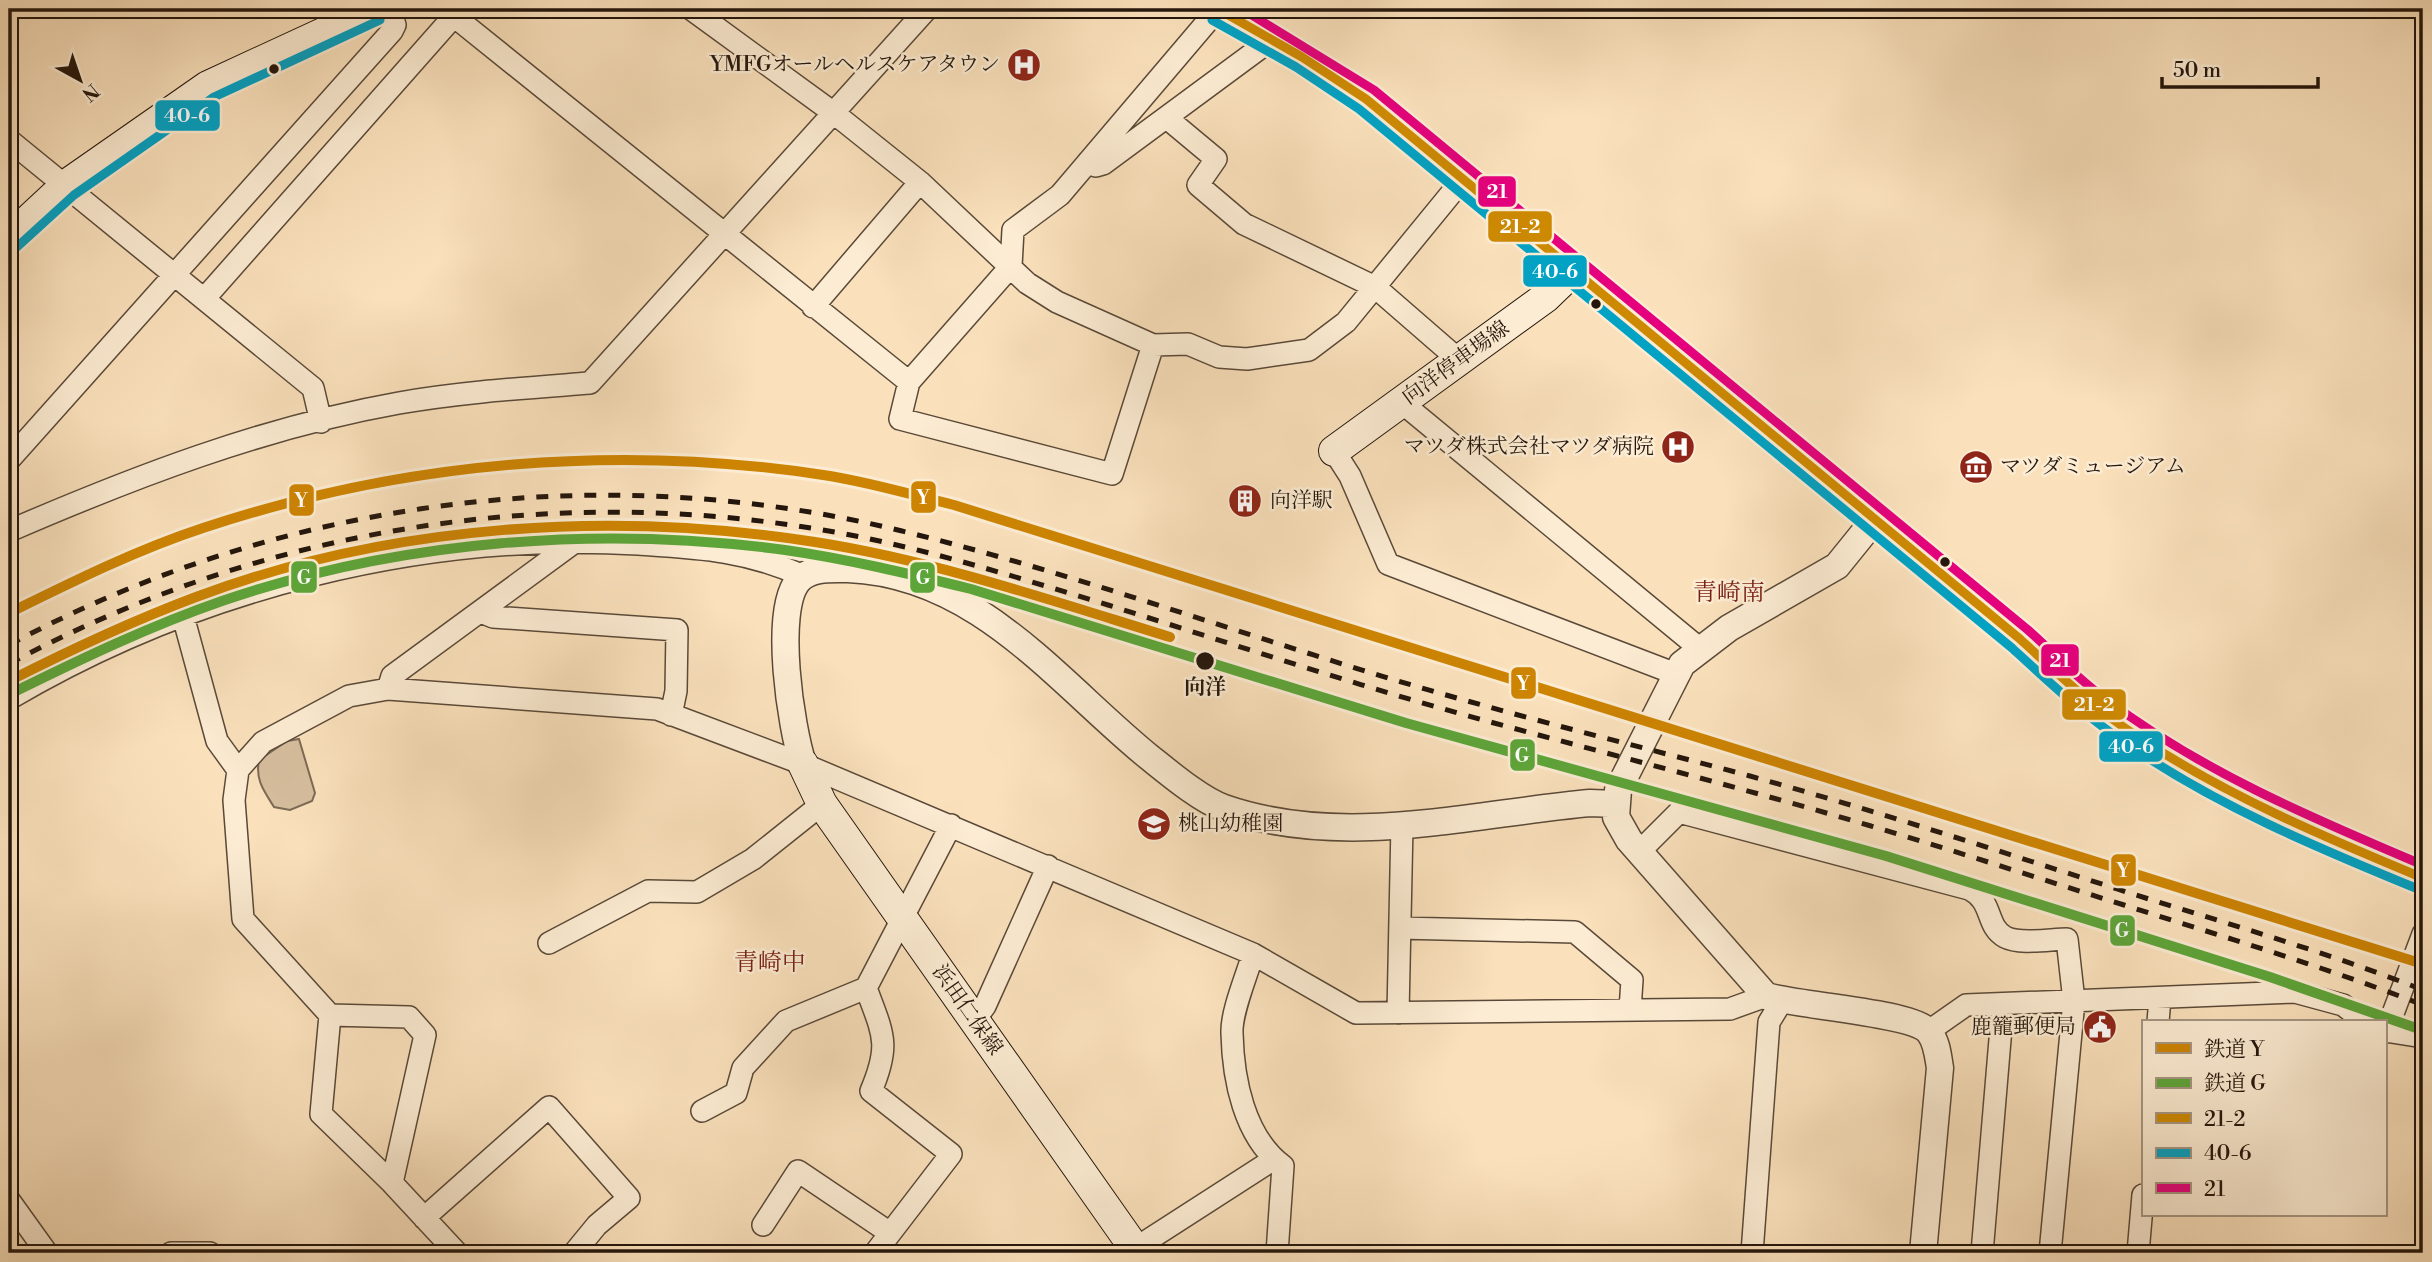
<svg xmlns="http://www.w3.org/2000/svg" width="2432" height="1262" font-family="'Libre Bodoni','Noto Serif JP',serif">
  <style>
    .green { fill: #d6be9e; stroke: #7d6a55; stroke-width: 2 }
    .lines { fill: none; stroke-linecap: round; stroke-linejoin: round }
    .minor-casing { stroke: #5a4938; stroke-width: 24 }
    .tertiary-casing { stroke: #5a4938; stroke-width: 29 }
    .secondary-casing { stroke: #24160c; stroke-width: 32 }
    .minor { stroke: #fcecd3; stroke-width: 21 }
    .tertiary { stroke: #fcecd3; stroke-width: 26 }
    .secondary { stroke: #fcecd3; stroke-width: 30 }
    .rail { stroke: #24160c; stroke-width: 5; stroke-dasharray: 12 12; stroke-linecap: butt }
    .bus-1-casing { stroke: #fcecd3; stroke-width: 14 }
    .bus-2-casing { stroke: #fcecd3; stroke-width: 14 }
    .bus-3-casing { stroke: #fcecd3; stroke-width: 14 }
    .bus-1 { stroke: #cd8902; stroke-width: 9 }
    .bus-2 { stroke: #02a2c4; stroke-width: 9 }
    .bus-3 { stroke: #e5007d; stroke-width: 9 }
    .rail-1-casing { stroke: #fcecd3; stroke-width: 16 }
    .rail-2-casing { stroke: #fcecd3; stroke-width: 16 }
    .rail-1 { stroke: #cd8402; stroke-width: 10 }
    .rail-2 { stroke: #5da539; stroke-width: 10 }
    .bus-dot { fill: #24160c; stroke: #fcecd3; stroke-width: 2.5 }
    .labels { text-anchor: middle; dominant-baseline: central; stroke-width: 5; stroke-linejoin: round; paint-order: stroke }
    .poi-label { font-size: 21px; fill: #24160c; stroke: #fcecd3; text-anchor: end }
    .street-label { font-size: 21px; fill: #24160c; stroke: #fcecd3 }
    .stop-label { font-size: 21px; font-weight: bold; fill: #24160c; stroke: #fcecd3 }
    .quarter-label { font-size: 24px; fill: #7a1f14; stroke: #fcecd3 }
    .line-badge { stroke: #fcecd3; stroke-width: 2.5 }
    .badge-label { font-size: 19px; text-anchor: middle; font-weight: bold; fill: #fff }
  </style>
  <rect width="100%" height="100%" fill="#fae1bc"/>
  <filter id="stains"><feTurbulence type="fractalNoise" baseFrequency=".00286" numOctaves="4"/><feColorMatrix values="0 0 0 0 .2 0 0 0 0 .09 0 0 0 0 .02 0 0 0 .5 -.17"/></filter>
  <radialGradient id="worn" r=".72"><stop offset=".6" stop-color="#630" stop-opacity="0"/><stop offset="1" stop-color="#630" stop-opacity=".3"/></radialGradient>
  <path class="green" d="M 299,739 L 315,793 L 312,801 L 290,810 L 274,807 C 264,791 255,780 259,760 L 287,741 Z"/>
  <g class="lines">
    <g class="minor-casing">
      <path id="minor" d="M 445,9 L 909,382 L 900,419 L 1112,474 L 1153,345
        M 691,9 L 835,114 L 920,182 L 1027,283 L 1057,302 L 1153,345 L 1188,344 L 1219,357 L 1247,359 L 1309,350 L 1346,322 L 1463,179
        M 1168,119 L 1216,159 L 1198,185 L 1244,224 L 1375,287 L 1459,360
        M 9,140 L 313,388 L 321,422
        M 1088,162 L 1096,166 L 1103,164 L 1271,40
        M 204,299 L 454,16
        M 813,307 L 920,182
        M 909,382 L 1011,266 L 1013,230 L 1060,195 L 1218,9
        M 1401,402 L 1699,648
        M 1334,451 L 1350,476 L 1388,564 L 1676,674
        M 9,460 L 392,31 L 395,25 L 390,9
        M 9,531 C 134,477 264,427 399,403 C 461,392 526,388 590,383 L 927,9
        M 481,612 L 493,617 L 677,630 L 676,691 L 671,715
        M 183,616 L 217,741 L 238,770
        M 388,689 L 392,676 L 576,541
        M 9,699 C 195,589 422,531 638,544 C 699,548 746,550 803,576
        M 1639,852 L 1679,812 L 1969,889 C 1994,901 1985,926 2005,937 C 2020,945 2051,939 2067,939 L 2074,1001 L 2050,1253
        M 1400,928 L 1575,932 L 1632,980 L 1630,1010
        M 549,943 L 648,891 L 697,892 L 753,859 L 822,804
        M 1253,954 C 1247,975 1231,1012 1232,1033 C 1233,1079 1244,1137 1283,1166 L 1277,1253
        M 866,988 L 951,825
        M 1398,1013 L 1402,825
        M 330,1015 L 409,1017 L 425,1035 L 392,1183
        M 974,1021 L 985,1006 L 1048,866
        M 2158,1022 L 2160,998
        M 1929,1031 L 1966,1005 L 2295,992 L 2343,1005 L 2365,1022
        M 2385,1031 L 2423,1037
        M 2386,1032 L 2423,934
        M 702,1111 L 736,1093 L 743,1068 L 786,1021 L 866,988 C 883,1034 891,1044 871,1091 L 951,1154 L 875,1253
        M 9,1200 L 47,1253
        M 424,1218 L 549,1107 L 629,1198 L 597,1225 L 574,1253
        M 763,1225 L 798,1171 L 890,1233
        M 171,1253 L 210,1253
        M 457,1253 L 392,1183 L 321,1114 L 330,1015 L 243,919 L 234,800 L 238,770 L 263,742 L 349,696 L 388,689 L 657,709 L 803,764 L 1253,954 L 1356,1013 L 1730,1009 L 1766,996
        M 1128,1253 L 1274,1159
        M 1752,1253 L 1769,1022 L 1782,1001
        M 1982,1253 L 2003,1004
        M 2138,1253 L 2143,1195"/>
    </g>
    <g class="tertiary-casing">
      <path id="tertiary" d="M 1875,519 L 1837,566 L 1729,628 L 1682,664 L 1618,790 L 1616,817 L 1629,840 L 1766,996 C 1798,1006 1913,1012 1929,1032 C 1937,1042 1938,1056 1940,1068 L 1923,1253
        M 803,764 C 791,728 773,611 798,581 C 810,567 832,569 848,569 C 978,574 1057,682 1149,757 C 1169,773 1201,800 1224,808 C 1343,849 1470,814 1590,803 L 1616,804"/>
    </g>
    <g class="secondary-casing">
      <path id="secondary" d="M 1218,9 L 1302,57 L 1366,99 L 2020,639 C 2045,662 2069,686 2096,707 C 2194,783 2310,831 2423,878
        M 9,238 L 66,185 L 208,86 L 375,9
        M 1334,451 L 1546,297 L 1574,270
        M 803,764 L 822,804 L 1138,1253"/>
    </g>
    <use href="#minor" class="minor"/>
    <use href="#tertiary" class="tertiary"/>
    <use href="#secondary" class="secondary"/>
    <path class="rail" d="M 9,645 C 281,499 601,457 902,531 C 1098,579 1287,652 1482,705 C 1571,730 1661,752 1750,776 C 1880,812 2008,854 2136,895 C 2232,925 2329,953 2423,990
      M 9,664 C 263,527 556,481 840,533 C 931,550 1019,578 1108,605 C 1236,645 1364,688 1494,723 C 1620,757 1746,789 1871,826 C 1956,851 2040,879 2124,905 C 2224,937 2325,967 2423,1005"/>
    <g class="bus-1-casing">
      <path id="bus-1" d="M 1218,9 L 1302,57 L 1366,99 L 2020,639 C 2057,673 2093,707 2135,735 C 2225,795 2324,837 2423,878"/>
    </g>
    <g class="bus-2-casing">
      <path id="bus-2" d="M 1212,20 L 1296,67 L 1359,109 L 2012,648 C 2049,682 2085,716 2127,744 C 2217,806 2318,848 2418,889
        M 17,247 L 74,195 L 214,97 L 380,20"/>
    </g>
    <g class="bus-3-casing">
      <path id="bus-3" d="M 1242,9 L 1374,90 L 2028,630 C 2053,652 2076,677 2103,697 C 2200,771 2312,818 2423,865"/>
    </g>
    <use href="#bus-1" class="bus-1"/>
    <use href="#bus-2" class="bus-2"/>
    <use href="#bus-3" class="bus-3"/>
    <g class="rail-1-casing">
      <path id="rail-1" d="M 9,613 C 72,582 136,550 203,528 C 405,461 620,443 830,476 C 872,483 913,495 954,505 L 2423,964
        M 9,681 C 70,650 132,621 196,597 C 390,524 611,510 815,542 C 936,561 1053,601 1170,637"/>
    </g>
    <g class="rail-2-casing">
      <path id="rail-2" d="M 14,692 C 83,658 150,626 222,601 C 400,540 600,525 785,550 C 848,559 910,574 971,589 L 1406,723 L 1886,856 L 2270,977 L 2419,1029"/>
    </g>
    <use href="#rail-1" class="rail-1"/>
    <use href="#rail-2" class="rail-2"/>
  </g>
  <defs>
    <g id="hospital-disc" transform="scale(1.75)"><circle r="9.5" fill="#8f2418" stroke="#fcecd3"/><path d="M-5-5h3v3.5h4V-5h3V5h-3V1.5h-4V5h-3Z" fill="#fff"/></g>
    <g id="museum-disc" transform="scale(1.75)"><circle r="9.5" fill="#8f2418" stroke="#fcecd3"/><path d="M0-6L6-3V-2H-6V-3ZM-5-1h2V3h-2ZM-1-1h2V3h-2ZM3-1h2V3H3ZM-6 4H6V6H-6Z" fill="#fff"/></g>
    <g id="building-disc" transform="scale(1.75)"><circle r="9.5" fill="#8f2418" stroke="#fcecd3"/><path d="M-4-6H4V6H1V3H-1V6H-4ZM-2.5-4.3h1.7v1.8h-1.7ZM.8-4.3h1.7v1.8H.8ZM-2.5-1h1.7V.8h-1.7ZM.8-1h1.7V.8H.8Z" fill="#fff"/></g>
    <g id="school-disc" transform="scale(1.75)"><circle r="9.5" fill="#8f2418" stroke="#fcecd3"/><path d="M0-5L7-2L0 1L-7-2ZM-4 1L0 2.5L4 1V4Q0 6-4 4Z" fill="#fff"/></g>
    <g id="civic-disc" transform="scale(1.75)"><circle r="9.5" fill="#8f2418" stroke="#fcecd3"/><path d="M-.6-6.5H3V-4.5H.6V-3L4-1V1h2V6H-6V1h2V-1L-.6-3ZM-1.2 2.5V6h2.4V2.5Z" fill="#fff"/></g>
  </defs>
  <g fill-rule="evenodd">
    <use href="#hospital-disc" x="1024" y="65"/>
    <use href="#hospital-disc" x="1678" y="447"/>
    <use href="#museum-disc" x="1976" y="467"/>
    <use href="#building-disc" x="1245" y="501"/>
    <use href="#school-disc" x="1154" y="824"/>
    <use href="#civic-disc" x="2100" y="1027"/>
  </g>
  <g class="bus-dot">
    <circle cx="274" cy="69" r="6"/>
    <circle cx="1596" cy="304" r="6"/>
    <circle cx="1945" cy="562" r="6"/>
    <circle cx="1205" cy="661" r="10"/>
  </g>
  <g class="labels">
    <g class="poi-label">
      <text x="1000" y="65">YMFGオールヘルスケアタウン</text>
      <text x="1654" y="447">マツダ株式会社マツダ病院</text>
      <text x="2000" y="467" text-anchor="start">マツダミュージアム</text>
      <text x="1270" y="501" text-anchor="start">向洋駅</text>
      <text x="1178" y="824" text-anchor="start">桃山幼稚園</text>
      <text x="2076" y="1027">鹿籠郵便局</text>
    </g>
    <g class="street-label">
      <text transform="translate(1456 363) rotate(-36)">向洋停車場線</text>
      <text transform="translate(967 1010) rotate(55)">浜田仁保線</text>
    </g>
    <g class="stop-label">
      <text x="1205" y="688">向洋</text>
    </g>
    <g class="quarter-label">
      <text x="1729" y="593">青崎南</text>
      <text x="770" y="963">青崎中</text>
    </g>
  </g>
  <g class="line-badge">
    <rect x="154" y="99" width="67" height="33" rx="7" fill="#02a2c4"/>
    <rect x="1477" y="175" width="40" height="33" rx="7" fill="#e5007d"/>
    <rect x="1487" y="210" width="66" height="33" rx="7" fill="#cd8902"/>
    <rect x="1522" y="254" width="66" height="34" rx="7" fill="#02a2c4"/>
    <rect x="910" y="480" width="27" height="34" rx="7" fill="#cd8402"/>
    <rect x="288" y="483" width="27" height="34" rx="7" fill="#cd8402"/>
    <rect x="290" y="560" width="28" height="34" rx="7" fill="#5da539"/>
    <rect x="909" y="561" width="27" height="33" rx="7" fill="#5da539"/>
    <rect x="2040" y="643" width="40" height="34" rx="7" fill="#e5007d"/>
    <rect x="1510" y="666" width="27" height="34" rx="7" fill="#cd8402"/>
    <rect x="2061" y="688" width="66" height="33" rx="7" fill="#cd8902"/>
    <rect x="2098" y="730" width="66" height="33" rx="7" fill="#02a2c4"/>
    <rect x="1509" y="738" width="27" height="34" rx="7" fill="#5da539"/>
    <rect x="2110" y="853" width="27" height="34" rx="7" fill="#cd8402"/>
    <rect x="2109" y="914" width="27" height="33" rx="7" fill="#5da539"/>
  </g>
  <g class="badge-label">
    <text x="187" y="122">40-6</text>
    <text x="1497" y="198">21</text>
    <text x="1520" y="233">21-2</text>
    <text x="1555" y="278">40-6</text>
    <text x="923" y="504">Y</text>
    <text x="301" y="507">Y</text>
    <text x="304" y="584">G</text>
    <text x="923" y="584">G</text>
    <text x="2060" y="667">21</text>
    <text x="1523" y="690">Y</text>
    <text x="2094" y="711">21-2</text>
    <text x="2131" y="753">40-6</text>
    <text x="1522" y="762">G</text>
    <text x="2123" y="877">Y</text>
    <text x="2122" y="937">G</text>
  </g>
  <rect width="2432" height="1262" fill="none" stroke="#fae1bc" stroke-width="35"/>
  <rect x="10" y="10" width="2411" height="1241" fill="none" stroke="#24160c" stroke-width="3.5"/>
  <rect x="18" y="18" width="2397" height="1227" fill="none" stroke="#24160c" stroke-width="2"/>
  <rect x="2142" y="1020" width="245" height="196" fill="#fcecd3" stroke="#a69683" stroke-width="2"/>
  <rect x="2156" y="1043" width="35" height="10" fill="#cd8402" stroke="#a69683" stroke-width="2"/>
  <text x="2204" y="1056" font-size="21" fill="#24160c">鉄道 Y</text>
  <rect x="2156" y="1078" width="35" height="10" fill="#5da539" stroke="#a69683" stroke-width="2"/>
  <text x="2204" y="1090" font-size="21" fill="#24160c">鉄道 G</text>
  <rect x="2156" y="1113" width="35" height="10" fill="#cd8902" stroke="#a69683" stroke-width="2"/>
  <text x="2204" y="1126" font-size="21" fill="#24160c">21-2</text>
  <rect x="2156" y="1148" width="35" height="10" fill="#02a2c4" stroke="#a69683" stroke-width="2"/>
  <text x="2204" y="1160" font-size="21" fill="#24160c">40-6</text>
  <rect x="2156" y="1183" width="35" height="10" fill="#e5007d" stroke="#a69683" stroke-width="2"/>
  <text x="2204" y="1196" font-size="21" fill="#24160c">21</text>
  <g transform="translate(80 80) rotate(140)" stroke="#fcecd3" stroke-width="5" paint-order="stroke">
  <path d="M0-5L12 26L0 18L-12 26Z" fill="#24160c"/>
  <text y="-10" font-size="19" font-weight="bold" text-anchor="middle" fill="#24160c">N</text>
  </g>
  <path d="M2162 77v10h156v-10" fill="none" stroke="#24160c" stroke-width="3.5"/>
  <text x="2173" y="77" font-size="21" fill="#24160c" stroke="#fcecd3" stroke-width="5" paint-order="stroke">50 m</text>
  <rect width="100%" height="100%" filter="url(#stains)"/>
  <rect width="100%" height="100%" fill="url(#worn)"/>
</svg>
